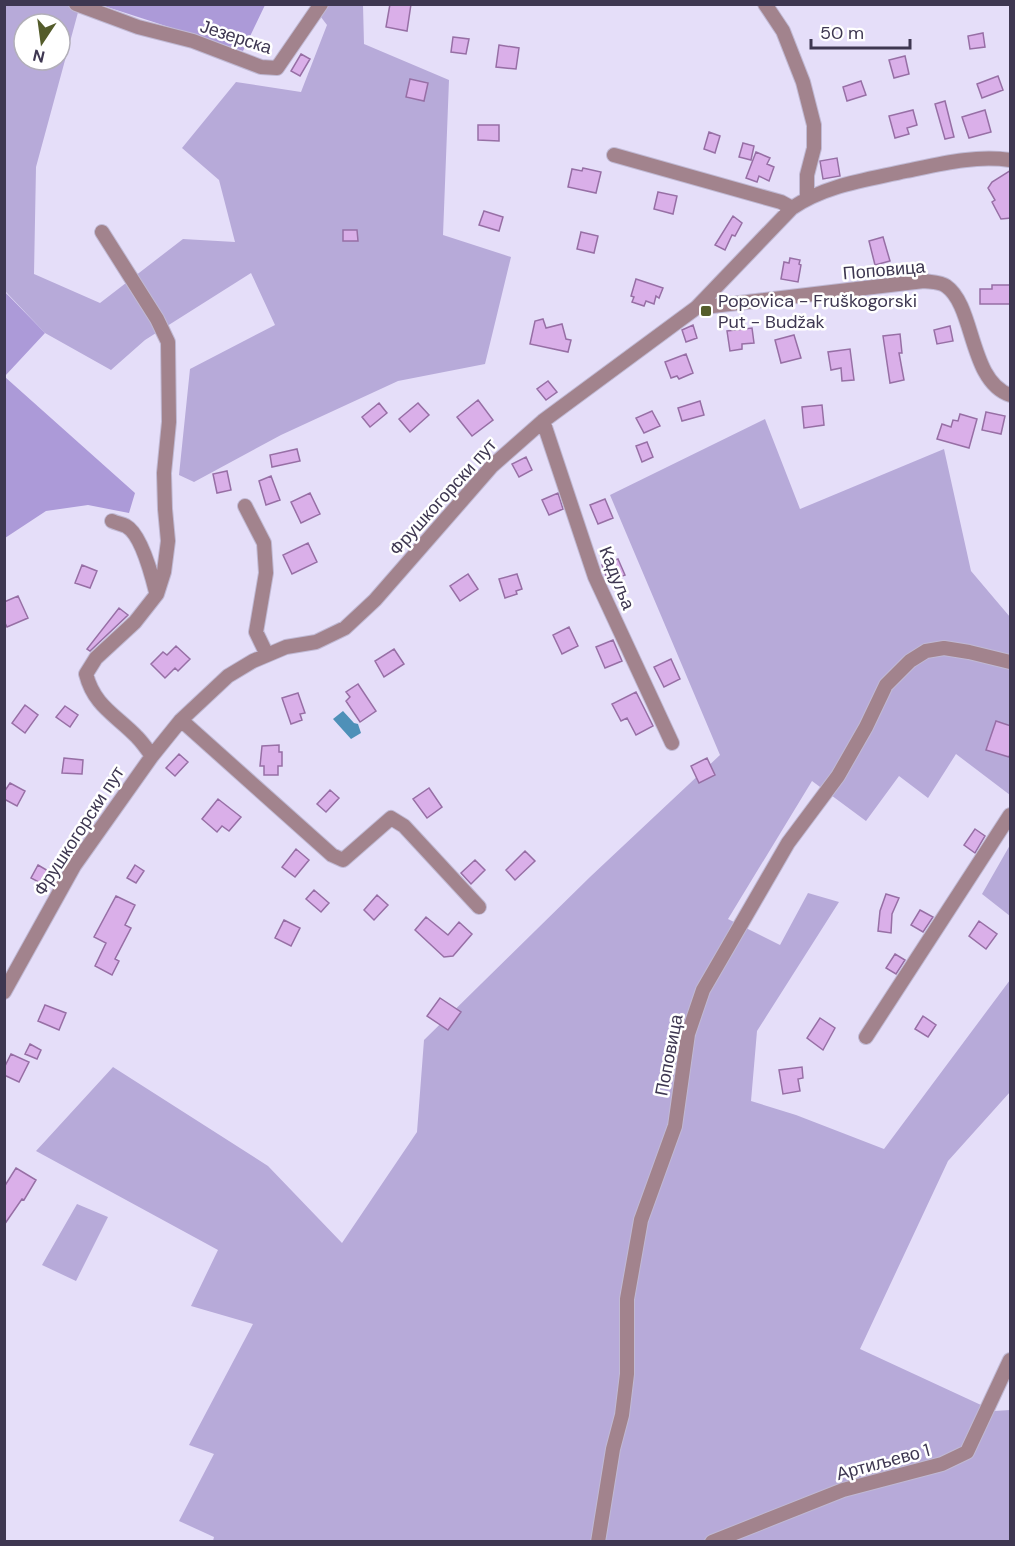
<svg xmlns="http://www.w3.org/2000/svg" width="1015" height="1546" font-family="'DM Sans',sans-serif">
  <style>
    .green { fill: #b7aad9; fill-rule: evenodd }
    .forest { fill: #ac9ad8 }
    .water { fill: #4e90b8 }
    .building { fill: #daafe9; stroke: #976fa5; stroke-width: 1.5 }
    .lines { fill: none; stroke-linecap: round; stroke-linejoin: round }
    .minor-casing { stroke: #c0b9d4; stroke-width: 16 }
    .minor { stroke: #a2838d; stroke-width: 14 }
    .poi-dot { fill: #545c2b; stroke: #fff; stroke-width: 2 }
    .labels { text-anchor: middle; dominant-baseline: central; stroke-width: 5; stroke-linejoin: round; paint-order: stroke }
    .street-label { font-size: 18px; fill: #3e3751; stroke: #fff }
    .poi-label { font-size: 18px; fill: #3e3751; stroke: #fff; text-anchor: start }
  </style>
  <rect width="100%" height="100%" fill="#e5def9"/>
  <path class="green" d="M 311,4 L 363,5 L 364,44 L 449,80 L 443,235 L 511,257 L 485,364 L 398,381 L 281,435 L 194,482 L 179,475 L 190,369 L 275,325 L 251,273 L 145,340 L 111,370 L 45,333 L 5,291 L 5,5 L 80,5 L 36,167 L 34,274 L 100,303 L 183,239 L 235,242 L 219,180 L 182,148 L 236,82 L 301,92 L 327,25 ZM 24,24 L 60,24 L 60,60 L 24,60 Z
    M 765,419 L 800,509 L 944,449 L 971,571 L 1010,617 L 1010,795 L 956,754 L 928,798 L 899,776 L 866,821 L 812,781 L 728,919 L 780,945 L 808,893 L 839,902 L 757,1031 L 751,1101 L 796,1115 L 884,1149 L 1010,980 L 1010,1092 L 948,1161 L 860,1349 L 994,1411 L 1010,1410 L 1010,1541 L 213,1541 L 214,1537 L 179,1521 L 214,1454 L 189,1445 L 253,1324 L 191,1306 L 218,1250 L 36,1151 L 113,1067 L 268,1166 L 342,1243 L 417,1132 L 424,1040 L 590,877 L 720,755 L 610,495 Z
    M 1010,845 L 1010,916 L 982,894 Z
    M 77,1204 L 108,1217 L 76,1281 L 42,1265 Z"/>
  <path class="forest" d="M 101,5 L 265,5 L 243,51 Z
    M 4,291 L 45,333 L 5,376 L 4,376 Z
    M 5,377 L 135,493 L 129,513 L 88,505 L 46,511 L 5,538 Z"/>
  <path class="water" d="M 343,711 L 354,723 L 358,724 L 361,733 L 351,739 L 333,719 Z"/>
  <path class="building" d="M 390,4 L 411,4 L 407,31 L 386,27 Z
    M 983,33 L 985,47 L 970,49 L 968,36 Z
    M 453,37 L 469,39 L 466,54 L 451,52 Z
    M 499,45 L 519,48 L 516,69 L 496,67 Z
    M 301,54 L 310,59 L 300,76 L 291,71 Z
    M 905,56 L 909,74 L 894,78 L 889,60 Z
    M 998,76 L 1003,90 L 982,98 L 977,84 Z
    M 410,79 L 428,83 L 424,101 L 406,97 Z
    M 861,81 L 866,95 L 847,101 L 843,87 Z
    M 945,101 L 954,137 L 945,139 L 935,104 Z
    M 913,110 L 917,125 L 907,128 L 909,134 L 895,138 L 889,116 Z
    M 985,110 L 991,132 L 969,138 L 962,117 Z
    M 478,125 L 499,125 L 499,141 L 478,140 Z
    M 709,132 L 720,136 L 715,153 L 704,149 Z
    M 743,143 L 754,146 L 751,160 L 739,157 Z
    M 756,152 L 770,158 L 767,164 L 774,167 L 769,181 L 759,176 L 757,182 L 746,178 Z
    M 837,158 L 840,176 L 823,179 L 820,161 Z
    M 583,168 L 601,172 L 596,193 L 568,187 L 572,169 L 582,171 Z
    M 1011,170 L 1011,218 L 1001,219 L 992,202 L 995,200 L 988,188 L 992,182 Z
    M 658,192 L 677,196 L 673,214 L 654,209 Z
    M 484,211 L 503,217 L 499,231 L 479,225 Z
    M 733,216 L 742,223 L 735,236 L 732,235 L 725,250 L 715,245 Z
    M 343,230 L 357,230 L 358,241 L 343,241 Z
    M 581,232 L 598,236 L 594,253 L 577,249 Z
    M 883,237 L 890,261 L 875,265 L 869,241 Z
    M 790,258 L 800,260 L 799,264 L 801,265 L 798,282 L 781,279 L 784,262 L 789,263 Z
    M 636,279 L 663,288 L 659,298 L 656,296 L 654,304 L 646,301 L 644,306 L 632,302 L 634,297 L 631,296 Z
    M 992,285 L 1011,285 L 1011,304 L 980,304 L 980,289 L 992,289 Z
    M 543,319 L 546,328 L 562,324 L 566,339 L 571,340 L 568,352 L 530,344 L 535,321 Z
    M 693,325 L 697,338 L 686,342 L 682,330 Z
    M 950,326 L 953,341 L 937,344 L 934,330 Z
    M 752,328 L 754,343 L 742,344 L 742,349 L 730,351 L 727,331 Z
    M 900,334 L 902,353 L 899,353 L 904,380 L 890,383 L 883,336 Z
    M 794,335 L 801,358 L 781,363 L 775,340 Z
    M 850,349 L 854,380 L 842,381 L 841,368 L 831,370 L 828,352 Z
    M 686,354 L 693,373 L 679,379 L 677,376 L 671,378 L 665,362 Z
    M 548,381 L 557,392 L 546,400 L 537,389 Z
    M 478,400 L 493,420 L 472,436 L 457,417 Z
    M 700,401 L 704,415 L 682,421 L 678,408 Z
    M 379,403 L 387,413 L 370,427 L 362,417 Z
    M 418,403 L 429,415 L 410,432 L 399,419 Z
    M 822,405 L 824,425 L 804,428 L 802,407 Z
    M 652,411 L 660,426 L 644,433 L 636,418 Z
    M 986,412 L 1005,416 L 1001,434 L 982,430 Z
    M 960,414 L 977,419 L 969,448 L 937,439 L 942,424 L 951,427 L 953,420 L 958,421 Z
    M 647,442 L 653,457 L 642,462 L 636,446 Z
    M 297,449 L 300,461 L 272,467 L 270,455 Z
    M 526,457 L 532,470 L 519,477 L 512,464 Z
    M 227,471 L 231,490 L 217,493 L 213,474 Z
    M 271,476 L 280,500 L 266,505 L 259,481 Z
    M 310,493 L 320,514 L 301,523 L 291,502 Z
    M 558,493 L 563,509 L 549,515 L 542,500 Z
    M 605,499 L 613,518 L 598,524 L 590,505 Z
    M 308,543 L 317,562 L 292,574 L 283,555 Z
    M 618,559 L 625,575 L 608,581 L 602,565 Z
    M 82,565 L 97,571 L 90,588 L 75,583 Z
    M 468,574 L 478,589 L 460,601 L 450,586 Z
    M 517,574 L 522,589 L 516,591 L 517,594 L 505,598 L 499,579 Z
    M 18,596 L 28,618 L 7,627 L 4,621 L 4,602 Z
    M 119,608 L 128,615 L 90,651 L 87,649 Z
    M 569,627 L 578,646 L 562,654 L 553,635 Z
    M 613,640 L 622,661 L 605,668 L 596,647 Z
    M 176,646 L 190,659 L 178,671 L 175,668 L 165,678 L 151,664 L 163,652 L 167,655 Z
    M 394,649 L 404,664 L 384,677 L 375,661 Z
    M 671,659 L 680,679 L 664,687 L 654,667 Z
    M 358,684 L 376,711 L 360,722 L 346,701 L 350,697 L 346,692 Z
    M 636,692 L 653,726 L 636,735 L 627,718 L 621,721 L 612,704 Z
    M 298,693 L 305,713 L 300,714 L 302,720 L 291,724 L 282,698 Z
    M 25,705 L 38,715 L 25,733 L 12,723 Z
    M 65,706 L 78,715 L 70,727 L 56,717 Z
    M 996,721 L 1011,726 L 1011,751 L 1009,757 L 986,750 Z
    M 279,745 L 279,752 L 282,752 L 282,766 L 278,766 L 278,775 L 264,775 L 264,766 L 260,766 L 262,746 Z
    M 179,754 L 188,762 L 175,776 L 166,768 Z
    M 64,758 L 83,760 L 82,774 L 62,773 Z
    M 707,758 L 715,775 L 699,783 L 691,766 Z
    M 10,783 L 25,791 L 17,806 L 4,799 L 4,792 Z
    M 429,788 L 442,807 L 427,818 L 413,799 Z
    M 330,790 L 339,798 L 326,812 L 317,804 Z
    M 218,799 L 241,817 L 229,831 L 222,826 L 217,832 L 202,819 Z
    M 975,829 L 985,836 L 975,853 L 964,845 Z
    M 296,849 L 309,860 L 295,877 L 282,867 Z
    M 525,851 L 535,861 L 515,880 L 506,870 Z
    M 475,860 L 485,870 L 471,884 L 461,873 Z
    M 38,865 L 55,875 L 48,887 L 31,878 Z
    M 135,865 L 144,871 L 136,883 L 127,878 Z
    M 314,890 L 329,903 L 321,912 L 306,899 Z
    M 886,894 L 899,898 L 892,914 L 891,933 L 878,931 L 880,911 Z
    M 377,895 L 388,905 L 374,920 L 364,910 Z
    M 116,896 L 135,905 L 125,925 L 131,928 L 115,959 L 119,961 L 112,975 L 95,966 L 106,943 L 94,937 Z
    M 920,910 L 933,917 L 923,932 L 911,925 Z
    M 426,917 L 448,935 L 459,922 L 472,934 L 453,956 L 444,957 L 415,930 Z
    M 284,920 L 300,928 L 291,946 L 275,938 Z
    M 979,921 L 997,934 L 986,949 L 969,936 Z
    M 895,954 L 905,960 L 896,974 L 886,968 Z
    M 440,998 L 461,1012 L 448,1030 L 427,1016 Z
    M 45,1005 L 66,1013 L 59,1030 L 38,1021 Z
    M 923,1016 L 936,1025 L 928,1037 L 915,1029 Z
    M 820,1018 L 835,1028 L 823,1050 L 807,1038 Z
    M 30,1044 L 41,1050 L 37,1059 L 25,1054 Z
    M 11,1054 L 29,1062 L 19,1082 L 4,1075 L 4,1068 Z
    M 802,1067 L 803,1078 L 798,1079 L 800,1091 L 783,1094 L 779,1070 Z
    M 16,1168 L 36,1180 L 24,1200 L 22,1199 L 4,1225 L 4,1187 Z"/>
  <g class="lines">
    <g class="minor-casing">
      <path id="minor" d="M 76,4 L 138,27 L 193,41 L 261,67 L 277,68 L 321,4
        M 765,4 L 783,31 L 803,82 L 814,125 L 814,148 L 807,175 L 807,198
        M 614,155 L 781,202 L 792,208
        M 102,232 L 157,319 L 168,342 L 169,422 L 164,473 L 165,509 L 168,541 L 164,572 L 157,594 L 135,622 L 96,658 L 86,674 C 94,706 116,715 137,737 C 142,742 147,749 152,756
        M 696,308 L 924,281 C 930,282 941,282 946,286 C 975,306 969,381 1010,395
        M 543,421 L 595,577 L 672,743
        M 245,506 L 264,543 L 266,573 L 256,632 L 267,655
        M 112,521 C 116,523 122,524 126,526 C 141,534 152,576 156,592
        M 181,720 L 332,855 L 343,860 L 391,818 L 404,826 L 479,907
        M 4,992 L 74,866 L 152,756 L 181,720 L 228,676 L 253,661 L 286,647 L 316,642 L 345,628 L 375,600 L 492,466 L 543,421 L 696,308 L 792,208 C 826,185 866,180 906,171 C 940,164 975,155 1010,160
        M 866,1037 L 1010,815
        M 598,1542 L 613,1449 L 622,1415 L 627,1374 L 627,1299 L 641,1220 L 675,1126 L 688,1034 L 703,990 L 788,843 L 838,776 L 866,727 L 886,685 L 910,661 L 926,651 L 944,648 L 969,652 L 1010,662
        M 712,1542 L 843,1490 L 942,1464 L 967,1452 L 1010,1360"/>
    </g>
    <use href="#minor" class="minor"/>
  </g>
  <rect class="poi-dot" x="700" y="305" width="12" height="12" rx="3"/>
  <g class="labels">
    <g class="street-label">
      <text transform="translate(236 37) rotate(18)">Језерска</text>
      <text transform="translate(884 270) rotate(-5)">Поповица</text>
      <text transform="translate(443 497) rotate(-48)">Фрушкогорски пут</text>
      <text transform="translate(617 578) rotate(68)">Кадуља</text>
      <text transform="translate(79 831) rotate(-57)">Фрушкогорски пут</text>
      <text transform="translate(669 1055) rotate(-79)">Поповица</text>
      <text transform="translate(883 1462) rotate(-15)">Артиљево 1</text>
    </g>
    <g class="poi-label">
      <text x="718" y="301">Popovica - Fruškogorski<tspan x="718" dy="21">Put - Budžak</tspan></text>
    </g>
  </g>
  <rect width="1015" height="1546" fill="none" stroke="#3e3751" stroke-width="12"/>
  <g transform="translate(42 42) rotate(193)"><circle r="28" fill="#ffffff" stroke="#b2afb9" stroke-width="1.5"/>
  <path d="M0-4.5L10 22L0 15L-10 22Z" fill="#545c2b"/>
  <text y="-9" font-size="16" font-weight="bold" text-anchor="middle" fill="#3e3751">N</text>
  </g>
  <path d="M811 39v9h99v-9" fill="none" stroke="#3e3751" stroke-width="3"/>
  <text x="820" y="39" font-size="18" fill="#3e3751" stroke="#ffffff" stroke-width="4.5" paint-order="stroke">50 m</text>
</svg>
